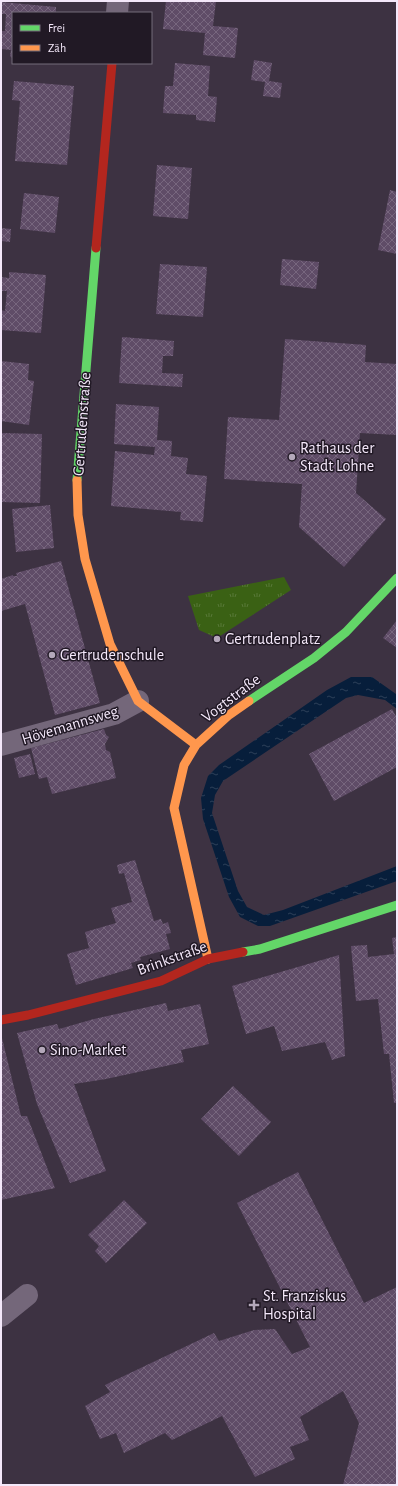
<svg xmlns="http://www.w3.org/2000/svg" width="398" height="1486" font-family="'Alegreya Sans',sans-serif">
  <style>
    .grass { fill: url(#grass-tufts) }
    .water { fill: url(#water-ripples) }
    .building { fill: url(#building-cross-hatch) }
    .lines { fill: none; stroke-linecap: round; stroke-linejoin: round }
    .street { stroke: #74677a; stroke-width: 22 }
    .fast { stroke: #63d668; stroke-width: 9 }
    .slow { stroke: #ff974d; stroke-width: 9 }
    .jam { stroke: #b3261e; stroke-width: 9 }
    .poi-dot { fill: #b4a8ba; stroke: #211925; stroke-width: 1.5 }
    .labels { text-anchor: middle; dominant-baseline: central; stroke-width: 3; stroke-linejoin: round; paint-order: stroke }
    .street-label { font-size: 16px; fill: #f4e8fa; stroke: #211925 }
    .poi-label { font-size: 16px; fill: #f4e8fa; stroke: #211925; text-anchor: start }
  </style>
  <defs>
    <pattern id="grass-tufts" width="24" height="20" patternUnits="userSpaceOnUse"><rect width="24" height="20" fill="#3a6114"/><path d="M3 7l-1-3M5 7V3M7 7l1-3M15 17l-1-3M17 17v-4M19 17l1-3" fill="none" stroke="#577837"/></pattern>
    <pattern id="water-ripples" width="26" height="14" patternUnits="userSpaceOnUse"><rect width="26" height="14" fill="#071e3b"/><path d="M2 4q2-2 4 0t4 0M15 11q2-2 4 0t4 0" fill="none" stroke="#2c3f58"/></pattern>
    <pattern id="building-cross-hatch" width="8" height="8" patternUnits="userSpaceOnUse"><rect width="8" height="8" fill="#5f4c67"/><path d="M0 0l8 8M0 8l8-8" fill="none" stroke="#77667e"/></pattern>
  </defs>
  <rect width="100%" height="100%" fill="#3d3242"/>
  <path class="grass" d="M 284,577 L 291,590 L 217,638 L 199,630 L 188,596 Z"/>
  <path class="water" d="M 351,677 L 372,677 L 396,694 L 397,695 L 397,709 L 385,700 L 358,695 L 346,698 L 223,781 L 215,795 L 212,813 L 238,891 L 247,907 L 264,915 L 283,910 L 397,866 L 397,881 L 270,926 L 258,926 L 240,917 L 229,897 L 203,819 L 201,798 L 208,776 L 219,765 L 327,690 Z"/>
  <path class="building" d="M 166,1 L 216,1 L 213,26 L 238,28 L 235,58 L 203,55 L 205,33 L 163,29 Z
    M 1,2 L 56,7 L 56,13 L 13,13 L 13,59 L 10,56 L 11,50 L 1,49 L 1,31 L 5,31 L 6,14 L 1,14 Z
    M 254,60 L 272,63 L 269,81 L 282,83 L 280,98 L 263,96 L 265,82 L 251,80 Z
    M 175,63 L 210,66 L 208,96 L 217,97 L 215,122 L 196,120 L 196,115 L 163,113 L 165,86 L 173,86 Z
    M 14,81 L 74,86 L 67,165 L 15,161 L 20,101 L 12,100 Z
    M 157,165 L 192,168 L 188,219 L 153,216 Z
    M 390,190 L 397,192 L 397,254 L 378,250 Z
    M 24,193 L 59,197 L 55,233 L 20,229 Z
    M 1,228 L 11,229 L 10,242 L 1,241 Z
    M 282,259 L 319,262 L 316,289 L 280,285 Z
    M 160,264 L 207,267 L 203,317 L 156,314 Z
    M 9,272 L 46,275 L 41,333 L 1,330 L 1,310 L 5,311 L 7,291 L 1,291 L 1,277 L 9,278 Z
    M 122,337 L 174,341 L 173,356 L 163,356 L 162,373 L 183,374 L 182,387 L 119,383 Z
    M 285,339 L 366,345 L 365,362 L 397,364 L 397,435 L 360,433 L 356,493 L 386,519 L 344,567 L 299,527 L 302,484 L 224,479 L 228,417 L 279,420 Z
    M 1,361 L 29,364 L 28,380 L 34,381 L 29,425 L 1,421 Z
    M 116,404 L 159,407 L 157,440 L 172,441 L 171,456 L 188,458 L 186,474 L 207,476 L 203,522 L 180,520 L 181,512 L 111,506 L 115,451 L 154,455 L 155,447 L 114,444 Z
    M 1,433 L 42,434 L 40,503 L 1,502 Z
    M 50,505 L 54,548 L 16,552 L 12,509 Z
    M 61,561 L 100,703 L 55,715 L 25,604 L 1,611 L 1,579 L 13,575 L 13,576 L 17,576 L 16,573 Z
    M 397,620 L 397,648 L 383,638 Z
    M 392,709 L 397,718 L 397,767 L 334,801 L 309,754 Z
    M 104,729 L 106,735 L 109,737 L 105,744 L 106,750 L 110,752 L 116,778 L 52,794 L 47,777 L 39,779 L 31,748 Z
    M 30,754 L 35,774 L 19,778 L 14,758 Z
    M 135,860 L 154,921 L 161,919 L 163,924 L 168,922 L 171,933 L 166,934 L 170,949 L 140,957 L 141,960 L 131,963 L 133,968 L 76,985 L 67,954 L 89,948 L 85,932 L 116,923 L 111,908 L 132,902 L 124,873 L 119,874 L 117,865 Z
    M 397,937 L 397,1103 L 394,1103 L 389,1054 L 384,1054 L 378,999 L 356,1001 L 351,946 L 367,945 L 368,957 L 394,954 L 392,938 Z
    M 339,955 L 345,1056 L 332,1060 L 325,1042 L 282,1051 L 274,1026 L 246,1034 L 232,986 Z
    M 166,1003 L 168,1011 L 200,1004 L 209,1044 L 181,1050 L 184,1062 L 106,1079 L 74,1084 L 106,1171 L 70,1183 L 37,1104 L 17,1033 L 57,1024 L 59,1029 L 94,1019 Z
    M 1,1034 L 21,1116 L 27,1116 L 55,1188 L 1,1200 Z
    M 233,1086 L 271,1122 L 239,1156 L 201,1119 Z
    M 298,1172 L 364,1303 L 397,1287 L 397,1485 L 343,1485 L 359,1423 L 343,1391 L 300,1417 L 309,1440 L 290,1447 L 295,1459 L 255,1477 L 222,1416 L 172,1440 L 165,1433 L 124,1453 L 116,1433 L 100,1439 L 85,1406 L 110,1392 L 105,1385 L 214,1333 L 219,1341 L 254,1330 L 275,1329 L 292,1354 L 310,1347 L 237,1203 Z
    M 124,1200 L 147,1223 L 106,1263 L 95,1251 L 99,1246 L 88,1235 Z"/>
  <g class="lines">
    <path class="street" d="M 117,13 L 118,1
      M 1,745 L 114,714 L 138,701
      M 1,1316 L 27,1295"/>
    <path class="fast" d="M 77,480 L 96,248
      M 249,701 L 314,658 L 346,632 L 397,578
      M 243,952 L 260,949 L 397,905"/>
    <path class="slow" d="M 77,480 L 78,515 L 85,559 L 110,644 L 138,701 L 196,745
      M 208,959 L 174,808 L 184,765 L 196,745 L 229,715 L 249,701"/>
    <path class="jam" d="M 96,248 L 112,63
      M 1,1020 L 28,1015 L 161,981 L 208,959 L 243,952"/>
  </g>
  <g class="poi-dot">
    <circle cx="292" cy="457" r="4"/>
    <circle cx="217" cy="639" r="4"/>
    <circle cx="52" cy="655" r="4"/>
    <circle cx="42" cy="1050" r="4"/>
    <path d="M252 1299h4v4h4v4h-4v4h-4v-4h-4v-4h4z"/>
  </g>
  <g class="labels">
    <g class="street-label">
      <text transform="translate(82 424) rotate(-86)">Gertrudenstraße</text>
      <text transform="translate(231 698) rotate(-37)">Vogtstraße</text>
      <text transform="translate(70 725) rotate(-17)">Hövemannsweg</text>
      <text transform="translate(172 958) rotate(-20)">Brinkstraße</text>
    </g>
    <g class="poi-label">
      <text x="300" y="448">Rathaus der<tspan x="300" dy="18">Stadt Lohne</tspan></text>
      <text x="225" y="639">Gertrudenplatz</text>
      <text x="60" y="655">Gertrudenschule</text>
      <text x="50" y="1050">Sino-Market</text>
      <text x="263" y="1296">St. Franziskus<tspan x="263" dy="18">Hospital</tspan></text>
    </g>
  </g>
  <rect width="398" height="1486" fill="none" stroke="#f4e8fa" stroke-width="4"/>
  <rect x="12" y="12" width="140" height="52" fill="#211925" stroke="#756c7a"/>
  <rect x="20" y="25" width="20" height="6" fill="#63d668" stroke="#756c7a"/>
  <text x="48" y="32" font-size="12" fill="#f4e8fa">Frei</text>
  <rect x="20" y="45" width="20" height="6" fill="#ff974d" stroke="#756c7a"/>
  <text x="48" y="52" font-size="12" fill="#f4e8fa">Zäh</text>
</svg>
